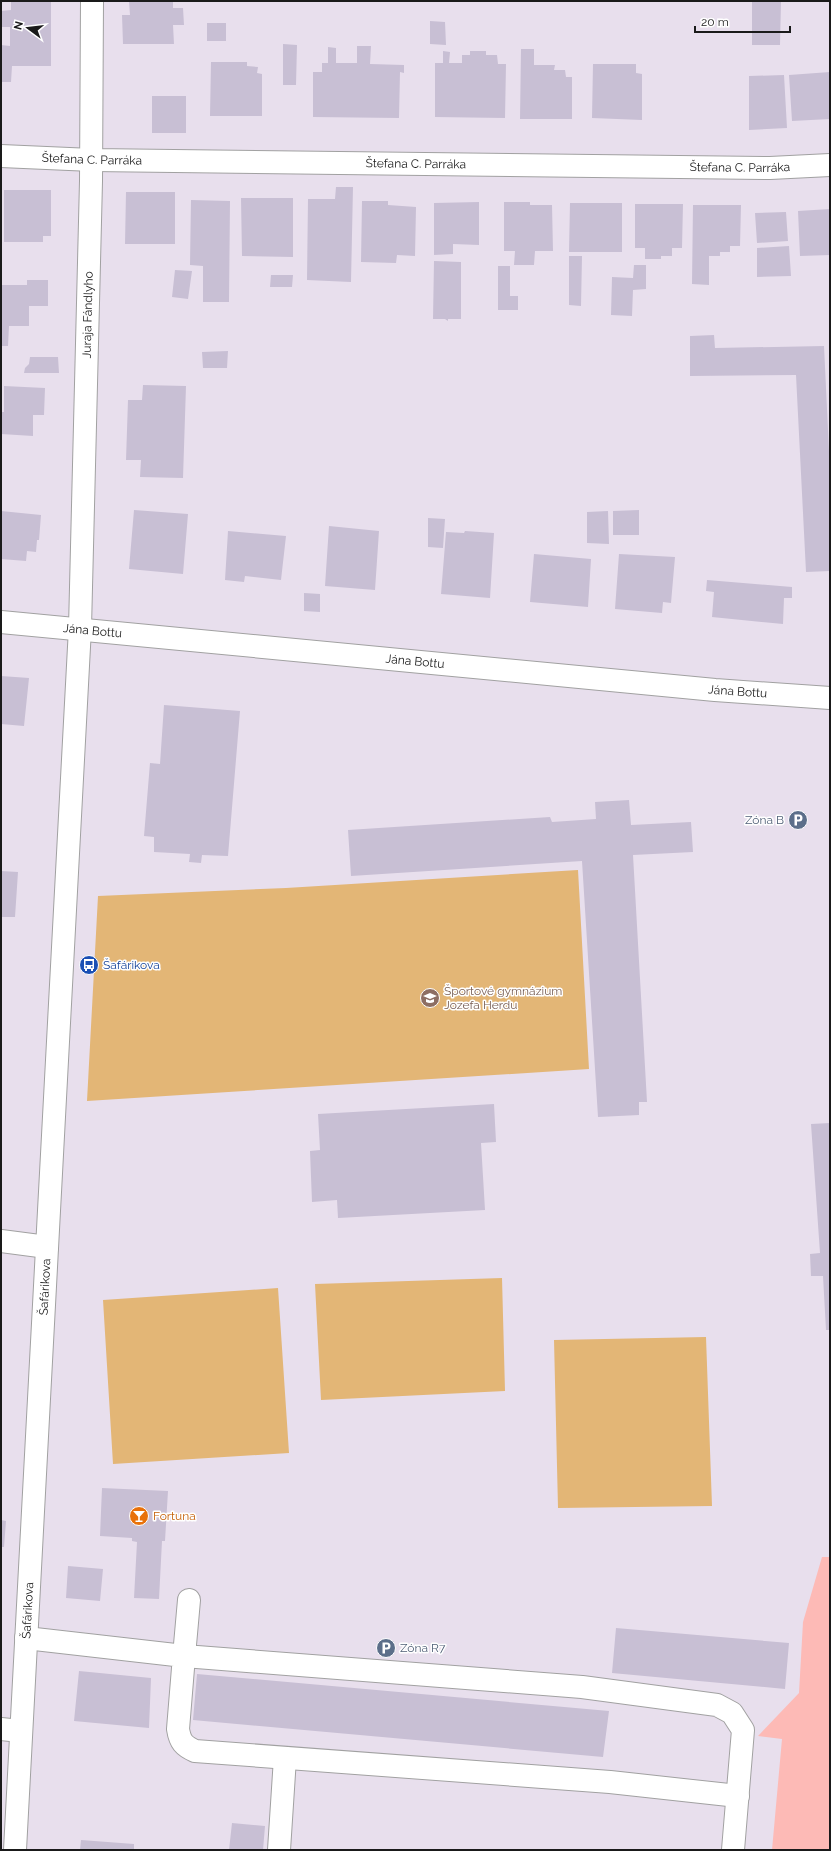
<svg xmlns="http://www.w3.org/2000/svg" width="831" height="1851" font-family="Raleway,sans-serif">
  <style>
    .park { fill: #fdbab6 }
    .pitch { fill: #e3b676 }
    .building { fill: #c8bfd4 }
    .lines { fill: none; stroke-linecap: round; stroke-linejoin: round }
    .minor-casing { stroke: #a1a1a1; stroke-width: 24 }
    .minor { stroke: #fff; stroke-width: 22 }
    .labels { text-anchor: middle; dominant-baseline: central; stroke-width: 3; stroke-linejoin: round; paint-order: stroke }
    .street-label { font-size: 12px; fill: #1a1a1a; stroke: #fff }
    .service-label { font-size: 12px; fill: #4e5e75; stroke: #fff; text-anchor: end }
    .transit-label { font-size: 12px; fill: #164399; stroke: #fff; text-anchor: start }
    .education-label { font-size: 12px; fill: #785e54; stroke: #fff; text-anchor: start }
    .food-label { font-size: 12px; fill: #c56008; stroke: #fff; text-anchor: start }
  </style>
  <rect width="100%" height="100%" fill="#e8dfed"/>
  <path class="park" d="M 822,1557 L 830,1557 L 830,1850 L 772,1850 L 782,1739 L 758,1736 L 799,1693 L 803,1622 Z"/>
  <path class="pitch" d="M 578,870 L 589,1069 L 87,1101 L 98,896 L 286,888 Z
    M 502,1278 L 505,1391 L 321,1400 L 315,1284 Z
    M 278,1288 L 289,1453 L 113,1464 L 103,1300 Z
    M 706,1337 L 712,1506 L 558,1508 L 554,1340 Z"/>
  <path class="building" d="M 11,1 L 51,1 L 51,66 L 12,66 L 11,82 L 1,82 L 1,45 L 10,46 L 10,27 L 1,27 L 1,11 L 11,10 Z
    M 129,1 L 173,1 L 173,8 L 183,8 L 184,25 L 173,25 L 174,44 L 123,44 L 122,15 L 130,15 Z
    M 752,1 L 781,1 L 780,45 L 752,45 Z
    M 430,21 L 445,22 L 446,45 L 430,44 Z
    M 207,23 L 226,23 L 226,41 L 207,41 Z
    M 283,44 L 297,45 L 296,85 L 283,85 Z
    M 357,46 L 371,46 L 370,64 L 404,65 L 404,73 L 400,72 L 399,118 L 313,117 L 313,72 L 322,72 L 322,63 L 328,63 L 328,47 L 336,48 L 336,63 L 357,63 Z
    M 521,49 L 534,49 L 534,65 L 555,65 L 554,70 L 565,70 L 566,77 L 572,77 L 572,119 L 520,119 Z
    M 443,51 L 450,52 L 449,63 L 462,63 L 462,55 L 470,55 L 470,51 L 486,51 L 486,55 L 497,55 L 498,64 L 506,64 L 505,118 L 435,117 L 435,63 L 443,63 Z
    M 211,62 L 247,62 L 247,66 L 258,67 L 257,73 L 262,74 L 262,116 L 210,116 Z
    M 593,64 L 636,64 L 636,73 L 642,74 L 642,120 L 592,118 Z
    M 830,72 L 830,119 L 792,121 L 789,75 Z
    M 784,75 L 787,128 L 749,130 L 749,76 Z
    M 152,96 L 186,96 L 186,133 L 152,133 Z
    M 336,187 L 353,187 L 351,282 L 307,280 L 308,199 L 335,199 Z
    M 4,190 L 51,190 L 51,236 L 43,236 L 43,242 L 4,242 Z
    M 126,192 L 175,192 L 175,244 L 125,244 Z
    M 241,198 L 293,198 L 293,257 L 242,256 Z
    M 191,200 L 230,201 L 229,302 L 203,302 L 203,266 L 190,265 Z
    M 362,201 L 388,201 L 388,205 L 416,207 L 415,256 L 397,255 L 396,263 L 361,262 Z
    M 479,202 L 479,245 L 453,244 L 453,254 L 434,255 L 434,203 Z
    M 504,202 L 530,202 L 530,205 L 552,205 L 553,251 L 535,251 L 534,265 L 514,265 L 515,251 L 504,251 Z
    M 570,203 L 622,203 L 622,252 L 569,252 Z
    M 635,204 L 683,204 L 682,248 L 672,248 L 672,256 L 661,256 L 661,259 L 645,259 L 645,248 L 635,248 Z
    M 693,205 L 741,205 L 740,246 L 730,246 L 730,252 L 720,252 L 720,256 L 709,256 L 709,285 L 692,284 Z
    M 830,209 L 830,255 L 800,256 L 798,211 Z
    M 786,212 L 788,241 L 757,243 L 755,213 Z
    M 789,246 L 791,276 L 757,277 L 757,248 Z
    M 569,256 L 582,256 L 581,306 L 569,305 Z
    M 434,261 L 461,262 L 461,319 L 448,319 L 448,321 L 445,319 L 433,319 Z
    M 634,265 L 646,265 L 646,289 L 633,290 L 632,316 L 611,315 L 612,277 L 633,278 Z
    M 498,266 L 510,266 L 510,296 L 518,296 L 518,310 L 498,310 Z
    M 175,270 L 192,271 L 188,299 L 172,297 Z
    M 271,275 L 293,275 L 292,287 L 270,287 Z
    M 27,280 L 48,280 L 48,306 L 29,306 L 29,326 L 9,326 L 8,346 L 1,346 L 1,285 L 27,285 Z
    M 714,335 L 715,348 L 824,346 L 830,472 L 830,571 L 806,572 L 796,375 L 690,376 L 690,336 Z
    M 228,351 L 227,368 L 203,368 L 202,352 Z
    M 30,357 L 58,357 L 59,373 L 24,373 L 25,368 L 29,364 Z
    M 143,385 L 186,386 L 183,478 L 140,477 L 141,460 L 126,460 L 128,400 L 142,400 Z
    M 4,386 L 45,388 L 44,415 L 33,415 L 33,436 L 1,434 L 1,412 L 4,412 Z
    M 134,510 L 188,514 L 183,574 L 129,569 Z
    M 639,510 L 639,535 L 613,535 L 613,511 Z
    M 1,511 L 41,515 L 39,540 L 37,540 L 36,552 L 27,551 L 26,561 L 1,559 Z
    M 608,511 L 609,544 L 587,543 L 587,512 Z
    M 428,518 L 445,519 L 443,548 L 428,547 Z
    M 329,526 L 379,531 L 375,590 L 325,586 Z
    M 228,531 L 286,536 L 281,580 L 245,576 L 244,582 L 225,580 Z
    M 465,531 L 494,533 L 490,598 L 441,594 L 446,532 L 464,533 Z
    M 534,554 L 591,559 L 588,607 L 530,602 Z
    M 619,554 L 675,557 L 671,603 L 663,602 L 662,613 L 615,609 Z
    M 707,580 L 792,587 L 792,598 L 784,598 L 783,624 L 712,617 L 714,592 L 706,591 Z
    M 304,593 L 320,594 L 320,612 L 304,611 Z
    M 1,676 L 29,678 L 24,726 L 1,724 Z
    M 164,705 L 240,711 L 228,856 L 202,855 L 201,863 L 189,862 L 190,854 L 154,852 L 154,837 L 144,836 L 150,763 L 160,764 Z
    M 629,800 L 631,825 L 691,822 L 693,852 L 633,855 L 647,1102 L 639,1102 L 639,1115 L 598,1117 L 582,861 L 351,876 L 348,830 L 550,817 L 552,822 L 596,819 L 595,802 Z
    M 1,871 L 18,872 L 15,917 L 1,917 Z
    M 494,1104 L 496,1142 L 481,1143 L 485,1210 L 338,1218 L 337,1200 L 312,1202 L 310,1151 L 320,1150 L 318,1114 Z
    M 830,1123 L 830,1330 L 826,1330 L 823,1276 L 811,1276 L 810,1254 L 820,1253 L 811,1124 Z
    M 102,1488 L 168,1491 L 165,1541 L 162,1541 L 159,1599 L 134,1598 L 137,1542 L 132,1541 L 132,1538 L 100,1536 Z
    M 1,1520 L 6,1521 L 4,1547 L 1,1547 Z
    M 68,1566 L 103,1569 L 100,1601 L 66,1598 Z
    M 616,1628 L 789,1643 L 785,1689 L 612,1673 Z
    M 79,1671 L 151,1678 L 149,1728 L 74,1721 Z
    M 197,1674 L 609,1711 L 603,1757 L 193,1720 Z
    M 232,1823 L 265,1826 L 263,1850 L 229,1850 Z
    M 81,1840 L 134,1844 L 134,1850 L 80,1850 Z"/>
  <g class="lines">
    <g class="minor-casing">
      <g id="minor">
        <path id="s1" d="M 1,156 L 92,160 L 770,168 L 830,165"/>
        <path id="s2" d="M 1,622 L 715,690 L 830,698"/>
        <path d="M 1,1241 L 47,1247"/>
        <path d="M 189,1600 L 184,1656 L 582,1687 L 717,1705 L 732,1713 L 743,1730 L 733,1850"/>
        <path d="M 26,1638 L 184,1656 L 178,1729 C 180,1742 184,1746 195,1751 L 610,1782 L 738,1796"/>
        <path d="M 1,1729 L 20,1731"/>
        <path id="s3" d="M 15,1850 L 80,628 L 91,181 L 92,1"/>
        <path d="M 279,1850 L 285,1758"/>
      </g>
    </g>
    <use href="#minor" class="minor"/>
  </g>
  <defs>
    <g id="parking-disc" transform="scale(1)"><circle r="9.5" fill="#5c6f8a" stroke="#fff"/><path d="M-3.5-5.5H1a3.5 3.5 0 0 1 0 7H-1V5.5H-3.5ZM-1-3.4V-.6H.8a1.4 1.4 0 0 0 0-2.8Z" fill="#fff"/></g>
    <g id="bus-disc" transform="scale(1)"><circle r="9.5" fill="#1a4fb4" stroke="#fff"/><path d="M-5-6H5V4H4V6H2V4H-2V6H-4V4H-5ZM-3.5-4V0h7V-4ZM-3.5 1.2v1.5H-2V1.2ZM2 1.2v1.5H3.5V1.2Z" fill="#fff"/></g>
    <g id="school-disc" transform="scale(1)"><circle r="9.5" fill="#8d6e63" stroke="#fff"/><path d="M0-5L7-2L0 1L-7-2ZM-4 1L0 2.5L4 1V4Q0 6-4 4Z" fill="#fff"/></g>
    <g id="bar-disc" transform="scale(1)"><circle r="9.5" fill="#e8710a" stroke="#fff"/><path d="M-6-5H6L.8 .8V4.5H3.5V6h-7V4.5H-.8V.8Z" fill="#fff"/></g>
  </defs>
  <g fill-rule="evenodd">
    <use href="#parking-disc" x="798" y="820"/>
    <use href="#bus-disc" x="89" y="965"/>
    <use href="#school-disc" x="430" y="998"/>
    <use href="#bar-disc" x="139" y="1516"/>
    <use href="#parking-disc" x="386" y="1648"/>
  </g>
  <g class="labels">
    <g class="street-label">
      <text stroke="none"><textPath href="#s1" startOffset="91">Štefana C. Parráka</textPath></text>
      <text stroke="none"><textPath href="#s1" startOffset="415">Štefana C. Parráka</textPath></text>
      <text stroke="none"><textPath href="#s1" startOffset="739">Štefana C. Parráka</textPath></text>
      <text stroke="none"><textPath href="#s3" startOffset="1537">Juraja Fándlyho</textPath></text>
      <text stroke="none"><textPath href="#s2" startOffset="92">Jána Bottu</textPath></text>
      <text stroke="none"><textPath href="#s2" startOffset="416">Jána Bottu</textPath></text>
      <text stroke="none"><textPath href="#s2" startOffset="740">Jána Bottu</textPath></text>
      <text stroke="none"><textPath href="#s3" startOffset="564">Šafárikova</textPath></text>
      <text stroke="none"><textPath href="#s3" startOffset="240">Šafárikova</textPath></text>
    </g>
    <g class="service-label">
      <text x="784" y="820">Zóna B</text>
      <text x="400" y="1648" text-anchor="start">Zóna R7</text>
    </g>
    <g class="transit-label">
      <text x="103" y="965">Šafárikova</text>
    </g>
    <g class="education-label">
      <text x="444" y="991">Športové gymnázium<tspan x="444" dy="14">Jozefa Herdu</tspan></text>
    </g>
    <g class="food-label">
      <text x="153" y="1516">Fortuna</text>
    </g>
  </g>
  <rect width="831" height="1851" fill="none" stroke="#1a1a1a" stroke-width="4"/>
  <g transform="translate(28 28) rotate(285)" stroke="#ffffff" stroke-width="3" paint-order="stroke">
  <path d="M0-3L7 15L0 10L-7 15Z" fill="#1a1a1a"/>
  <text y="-6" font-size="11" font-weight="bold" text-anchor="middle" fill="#1a1a1a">N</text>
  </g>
  <path d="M695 26v6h95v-6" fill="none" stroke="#1a1a1a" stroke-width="2"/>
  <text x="701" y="26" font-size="12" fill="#1a1a1a" stroke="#ffffff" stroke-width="3" paint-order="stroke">20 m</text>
</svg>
